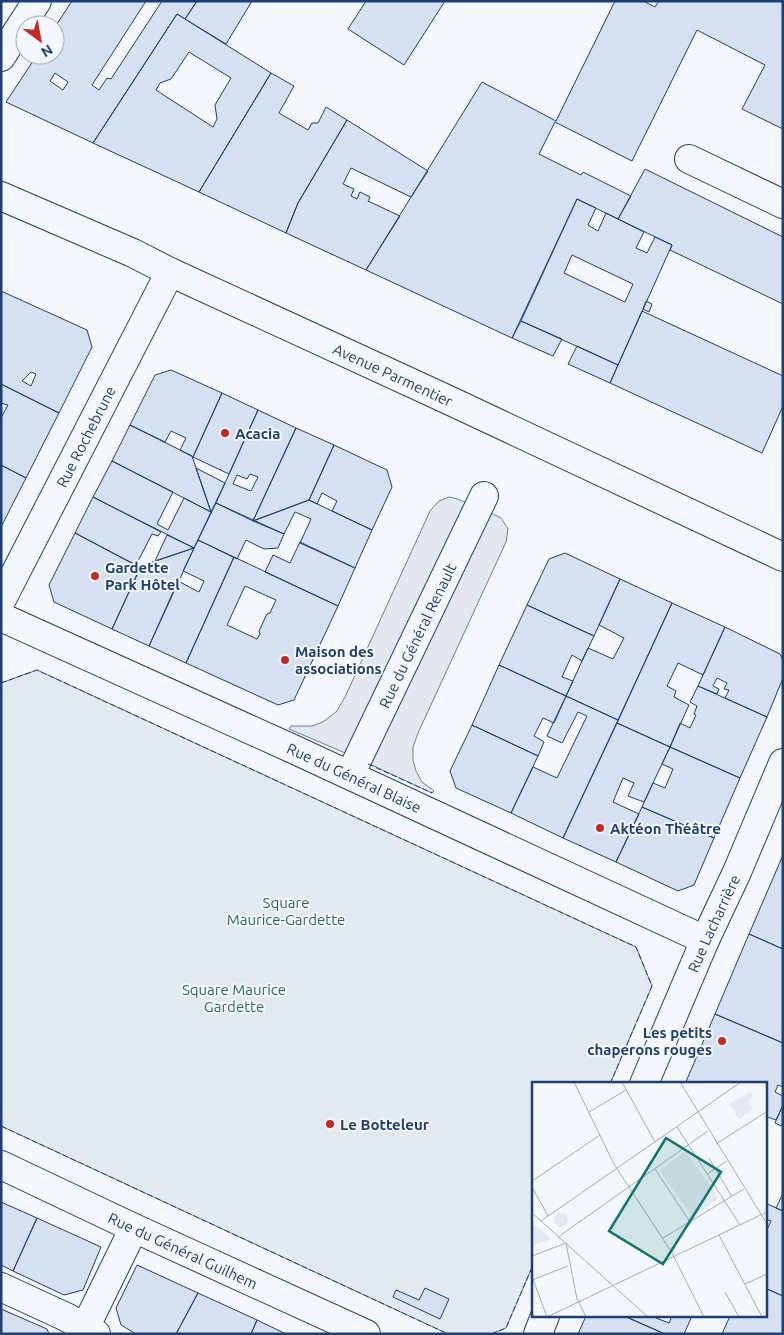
<svg xmlns="http://www.w3.org/2000/svg" width="784" height="1335" font-family="Ubuntu,sans-serif">
  <style>
    .green { fill: #e3e9f0; stroke: #687fa3 }
    .parking { fill: #e3e8f0; stroke: #687fa3 }
    .building { fill: #d5e0f0; stroke: #1d3f73; fill-rule: evenodd }
    .lines { fill: none; stroke-linecap: round; stroke-linejoin: round }
    .minor-casing { stroke: #1d3f73; stroke-width: 30 }
    .minor { stroke: #f4f7fb; stroke-width: 28 }
    .fence { stroke: #1d3f73; stroke-width: 1; stroke-dasharray: 6 2.5; stroke-linecap: butt }
    .poi-dot { fill: #c62828; stroke: #f4f7fb; stroke-width: 2 }
    .labels { text-anchor: middle; dominant-baseline: central; stroke-width: 4; stroke-linejoin: round; paint-order: stroke }
    .street-label { font-size: 15px; fill: #1d3f73; stroke: #f4f7fb }
    .poi-label { font-size: 15px; font-weight: bold; fill: #1d3f73; stroke: #f4f7fb; text-anchor: start }
    .park-label { font-size: 15px; fill: #2c6c60; stroke: #f4f7fb }
    .inset-road { fill: none; stroke: #9eadc5; stroke-width: 1 }
    .view { fill: #0f766e; fill-opacity: 0.15; stroke: #0f766e; stroke-width: 2.5 }
    .inset-edge { fill: none; stroke: #1d3f73; stroke-width: 2.5 }
  </style>
  <rect width="100%" height="100%" fill="#f4f7fb"/>
  <path class="green" d="M 37,670 L 636,947 L 652,986 L 610,1084 L 533,1084 L 533,1265 L 506,1328 L 491,1334 L 448,1334 L 1,1126 L 1,683 Z"/>
  <path class="parking" d="M 449,497 L 454,498 L 479,507 L 501,518 L 508,529 L 506,542 L 418,733 L 413,747 L 413,760 L 416,771 L 422,782 L 434,791 L 432,793 L 357,758 L 289,729 L 291,726 L 312,726 L 323,722 L 337,711 L 345,697 L 430,511 L 439,501 Z"/>
  <path class="building" d="M 72,1 L 146,1 L 92,85 L 99,90 L 107,78 L 111,79 L 162,1 L 197,1 L 185,19 L 177,14 L 93,143 L 6,102 L 37,55 L 55,55 L 55,27 ZM 55,73 L 68,82 L 63,90 L 50,81 Z
    M 197,1 L 252,1 L 226,44 L 185,19 Z
    M 366,1 L 445,1 L 404,65 L 348,29 Z
    M 615,1 L 643,1 L 655,7 L 659,1 L 783,1 L 783,129 L 742,109 L 765,65 L 697,30 L 632,161 L 555,122 L 539,154 L 581,175 L 583,172 L 631,196 L 618,219 L 577,199 L 512,338 L 366,270 L 482,82 L 556,121 Z
    M 177,14 L 271,73 L 199,192 L 93,143 ZM 189,52 L 231,78 L 215,105 L 217,119 L 213,127 L 156,90 L 160,83 L 171,79 Z
    M 271,73 L 294,86 L 279,113 L 308,130 L 312,123 L 318,123 L 326,107 L 347,120 L 298,203 L 286,233 L 199,192 Z
    M 347,120 L 428,171 L 411,197 L 351,168 L 343,184 L 354,189 L 351,196 L 357,199 L 360,192 L 370,197 L 368,201 L 400,216 L 366,270 L 286,233 L 298,203 Z
    M 645,169 L 783,237 L 783,304 L 670,250 L 672,245 L 618,219 Z
    M 577,199 L 596,208 L 588,225 L 598,231 L 606,213 L 644,232 L 636,248 L 647,253 L 655,237 L 672,245 L 618,365 L 521,321 ZM 572,255 L 633,284 L 625,302 L 564,273 Z
    M 1,291 L 87,330 L 92,347 L 59,413 L 1,384 ZM 31,372 L 36,374 L 31,386 L 22,381 Z
    M 646,301 L 652,304 L 649,312 L 643,309 Z
    M 642,311 L 783,376 L 783,406 L 762,453 L 610,383 Z
    M 521,321 L 562,339 L 553,356 L 512,338 Z
    M 577,346 L 618,365 L 610,383 L 568,364 Z
    M 171,370 L 222,393 L 193,457 L 180,450 L 186,438 L 171,431 L 165,442 L 130,425 L 155,375 Z
    M 1,384 L 59,413 L 26,478 L 1,465 L 1,418 L 8,405 L 1,403 Z
    M 222,393 L 258,410 L 229,474 L 193,457 Z
    M 258,410 L 296,428 L 253,521 L 216,503 ZM 250,474 L 258,477 L 251,491 L 233,484 L 237,475 L 247,479 Z
    M 130,425 L 192,456 L 211,512 L 112,461 Z
    M 296,428 L 334,445 L 309,500 L 253,521 Z
    M 334,445 L 387,470 L 392,487 L 372,530 L 332,511 L 337,501 L 322,493 L 317,504 L 309,500 Z
    M 112,461 L 173,492 L 157,524 L 168,530 L 184,498 L 211,512 L 194,548 L 93,497 Z
    M 1,465 L 26,478 L 1,527 Z
    M 196,468 L 225,483 L 211,512 Z
    M 93,497 L 161,532 L 158,536 L 152,534 L 136,565 L 75,533 Z
    M 309,500 L 372,530 L 355,568 L 300,543 L 311,519 L 295,512 L 284,534 L 253,521 Z
    M 216,503 L 284,534 L 278,548 L 264,549 L 246,540 L 237,559 L 198,540 Z
    M 75,533 L 139,567 L 141,566 L 112,629 L 54,602 L 49,585 Z
    M 167,535 L 194,548 L 155,561 Z
    M 198,540 L 234,557 L 186,663 L 149,646 L 178,581 L 199,592 L 204,581 L 183,571 Z
    M 300,542 L 355,568 L 338,606 L 265,572 L 273,555 L 290,563 Z
    M 194,548 L 149,646 L 112,629 L 141,566 Z
    M 565,553 L 620,579 L 594,636 L 527,605 L 549,559 Z
    M 234,557 L 338,606 L 294,700 L 278,705 L 186,663 ZM 245,586 L 276,600 L 270,613 L 267,614 L 259,631 L 260,634 L 257,639 L 227,625 Z
    M 620,579 L 672,603 L 618,720 L 566,696 L 588,648 L 613,659 L 624,638 L 599,625 Z
    M 672,603 L 725,627 L 703,675 L 678,663 L 667,686 L 676,691 L 674,697 L 689,705 L 670,747 L 617,723 Z
    M 527,605 L 594,636 L 582,661 L 572,655 L 562,677 L 573,681 L 566,696 L 499,665 Z
    M 725,627 L 780,654 L 783,660 L 783,678 L 767,717 L 725,698 L 729,690 L 724,689 L 727,683 L 717,678 L 713,686 L 719,689 L 717,694 L 698,686 Z
    M 499,665 L 566,696 L 554,723 L 543,718 L 534,736 L 541,740 L 544,742 L 538,756 L 472,725 Z
    M 698,686 L 767,717 L 740,778 L 670,747 L 680,723 L 690,728 L 696,715 L 694,714 L 697,706 L 690,702 Z
    M 566,696 L 618,720 L 563,838 L 511,813 L 533,767 L 557,778 L 587,716 L 578,712 L 562,743 L 547,736 Z
    M 617,723 L 670,747 L 644,802 L 628,796 L 634,783 L 623,778 L 613,802 L 639,814 L 616,862 L 563,838 Z
    M 472,725 L 538,756 L 511,813 L 456,788 L 450,771 Z
    M 670,747 L 740,778 L 714,838 L 642,807 L 653,783 L 665,788 L 673,769 L 662,764 Z
    M 642,807 L 714,838 L 694,885 L 678,891 L 616,862 Z
    M 783,855 L 783,949 L 749,934 Z
    M 749,934 L 783,949 L 783,1043 L 715,1014 Z
    M 715,1014 L 783,1043 L 783,1087 L 778,1085 L 775,1092 L 783,1096 L 783,1105 L 776,1120 L 765,1116 L 765,1084 L 685,1084 Z
    M 783,1105 L 783,1122 L 781,1126 L 775,1123 Z
    M 783,1193 L 783,1211 L 776,1208 Z
    M 1,1202 L 37,1218 L 13,1271 L 1,1265 Z
    M 765,1203 L 783,1211 L 783,1296 L 765,1288 L 765,1234 L 771,1221 L 765,1219 Z
    M 37,1218 L 101,1247 L 83,1290 L 64,1295 L 13,1271 Z
    M 137,1265 L 198,1293 L 176,1334 L 136,1334 L 121,1325 L 116,1308 Z
    M 425,1288 L 449,1299 L 440,1319 L 393,1297 L 396,1290 L 419,1300 Z
    M 765,1288 L 783,1296 L 783,1334 L 722,1334 L 730,1316 L 765,1316 Z
    M 198,1293 L 257,1320 L 251,1334 L 176,1334 Z
    M 1,1309 L 47,1329 L 49,1334 L 1,1334 Z
    M 586,1316 L 624,1316 L 665,1334 L 578,1334 Z
    M 624,1316 L 656,1316 L 656,1318 L 669,1323 L 672,1316 L 692,1316 L 684,1334 L 665,1334 Z
    M 257,1320 L 286,1334 L 251,1334 Z"/>
  <g class="lines">
    <g class="minor-casing">
      <g id="minor">
        <path d="M 1,57 L 37,1"/>
        <path d="M 689,159 L 783,204"/>
        <path id="s1" d="M 1,196 L 133,253 L 170,272 L 442,397 L 783,557"/>
        <path id="s2" d="M 1,601 L 170,272"/>
        <path id="s3" d="M 1,617 L 293,749 L 705,940"/>
        <path id="s4" d="M 350,775 L 484,496"/>
        <path id="s5" d="M 644,1084 L 705,940 L 737,872 L 783,763"/>
        <path id="s6" d="M 1,1165 L 134,1228 L 366,1334"/>
        <path d="M 1,1287 L 66,1317 L 96,1334"/>
        <path d="M 82,1334 L 134,1228"/>
        <path d="M 538,1334 L 545,1316"/>
      </g>
    </g>
    <use href="#minor" class="minor"/>
    <path class="fence" d="M 1,683 L 37,670 L 636,947 L 652,986 L 610,1084
      M 368,764 L 432,793
      M 1,1126 L 448,1334
      M 491,1334 L 506,1328 L 533,1265"/>
  </g>
  <g class="poi-dot">
    <circle cx="225" cy="433" r="5"/>
    <circle cx="95" cy="576" r="5"/>
    <circle cx="285" cy="660" r="5"/>
    <circle cx="600" cy="828" r="5"/>
    <circle cx="722" cy="1041" r="5"/>
    <circle cx="330" cy="1124" r="5"/>
  </g>
  <g class="labels">
    <g class="street-label">
      <text stroke="none"><textPath href="#s1" startOffset="431">Avenue Parmentier</textPath></text>
      <text stroke="none"><textPath href="#s2" startOffset="185">Rue Rochebrune</textPath></text>
      <text stroke="none"><textPath href="#s4" startOffset="155">Rue du Général Renault</textPath></text>
      <text stroke="none"><textPath href="#s3" startOffset="388">Rue du Général Blaise</textPath></text>
      <text stroke="none"><textPath href="#s5" startOffset="175">Rue Lacharrière</textPath></text>
      <text stroke="none"><textPath href="#s6" startOffset="201">Rue du Général Guilhem</textPath></text>
    </g>
    <g class="poi-label">
      <text x="235" y="433">Acacia</text>
      <text x="105" y="567">Gardette<tspan x="105" dy="17">Park Hôtel</tspan></text>
      <text x="295" y="651">Maison des<tspan x="295" dy="17">associations</tspan></text>
      <text x="610" y="828">Aktéon Théâtre</text>
      <text x="712" y="1032" text-anchor="end">Les petits<tspan x="712" dy="17">chaperons rouges</tspan></text>
      <text x="340" y="1124">Le Botteleur</text>
    </g>
    <g class="park-label">
      <text x="286" y="902">Square<tspan x="286" dy="17">Maurice-Gardette</tspan></text>
      <text x="234" y="989">Square Maurice<tspan x="234" dy="17">Gardette</tspan></text>
    </g>
  </g>
  <g transform="translate(532 1082)">
    <rect width="235" height="235" fill="#f4f7fb"/>
    <path d="M 218,10 L 221,14 L 216,20 L 221,27 L 207,37 L 197,22 ZM 153,69 L 187,116 L 161,135 L 128,89 ZM22 138a7 7 0 1 1 14 0a7 7 0 1 1-14 0ZM 3,143 L 19,157 L 0,164 L 0,144 Z" fill="#e3e9f0"/>
    <path class="inset-road" d="M 42,0 L 82,82 L 140,171 L 172,235M 90,0 L 123,60M 148,0 L 235,142M 57,30 L 94,8M 145,45 L 208,143M 184,62 L 234,30M 177,76 L 200,115M 123,87 L 158,140M 175,92 L 195,79M 0,99 L 68,53M 0,105 L 16,134M 0,131 L 116,235M 9,139 L 209,0M 187,153 L 230,235M 26,155 L 176,49M 131,156 L 212,107M 0,174 L 34,161 L 45,217 L 54,235M 1,197 L 15,235M 0,198 L 36,184M 213,202 L 235,192M 193,210 L 207,235M 15,235 L 235,130"/>
    <path class="view" d="M 134,56 L 189,90 L 131,182 L 77,149 Z"/>
    <rect width="235" height="235" class="inset-edge"/>
  </g>
  <rect width="784" height="1335" fill="none" stroke="#1d3f73" stroke-width="5"/>
  <g transform="translate(40 40) rotate(148)"><circle r="24" fill="#f4f7fb" stroke="#9eadc5"/>
  <path d="M0-4L9 19L0 12L-9 19Z" fill="#c62828"/>
  <text y="-8" font-size="14" font-weight="bold" text-anchor="middle" fill="#1d3f73">N</text>
  </g>
</svg>
